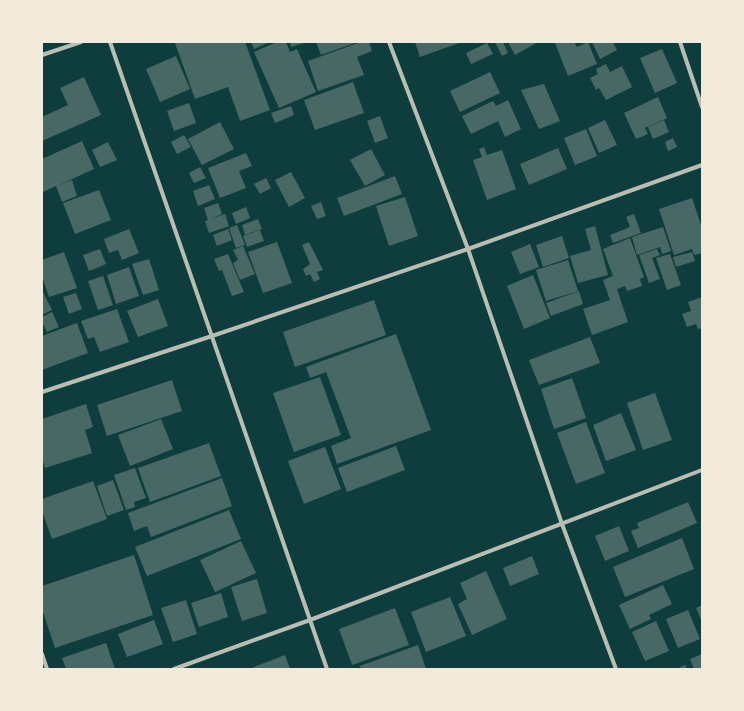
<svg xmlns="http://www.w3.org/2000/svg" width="744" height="711" font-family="Ubuntu,sans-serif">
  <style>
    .building { fill: #486865 }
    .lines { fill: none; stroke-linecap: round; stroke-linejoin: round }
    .minor { stroke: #b8beb3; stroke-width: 4 }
  </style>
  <rect width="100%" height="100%" fill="#0f3d3e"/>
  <path class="building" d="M 178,42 L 245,42 L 270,110 L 240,121 L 228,87 L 195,99 L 175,43 Z
    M 251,42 L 270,42 L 254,49 Z
    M 277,42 L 286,42 L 290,52 L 297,49 L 316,92 L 279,108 L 254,52 Z
    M 290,42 L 307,42 L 291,47 Z
    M 316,42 L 358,42 L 321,55 Z
    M 361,42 L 369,42 L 372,51 L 357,57 L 364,75 L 318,91 L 308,61 Z
    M 415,42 L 462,42 L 420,57 Z
    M 495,42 L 503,42 L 508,53 L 502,56 Z
    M 508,42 L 538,42 L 515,55 Z
    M 559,42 L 574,42 L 577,47 L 588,42 L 597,64 L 568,76 L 555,43 Z
    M 592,42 L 613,42 L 617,50 L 600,59 Z
    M 487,43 L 493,54 L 471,64 L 466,53 Z
    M 662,49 L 677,83 L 655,93 L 640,58 Z
    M 176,56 L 190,89 L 160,102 L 146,69 Z
    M 606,64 L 610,72 L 622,66 L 632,87 L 606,100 L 599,88 L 596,90 L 590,78 L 598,74 L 596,69 Z
    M 490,72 L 500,93 L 460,112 L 450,91 Z
    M 84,77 L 101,115 L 42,141 L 42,117 L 68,105 L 60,88 Z
    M 353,82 L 364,113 L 315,130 L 304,100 Z
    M 544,84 L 560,121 L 539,129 L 521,90 Z
    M 658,97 L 667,118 L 645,128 L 648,134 L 636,139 L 624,113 Z
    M 508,100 L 521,129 L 505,137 L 498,121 L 471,134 L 462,116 L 493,101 L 496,106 Z
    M 189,103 L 196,123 L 174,131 L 167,111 Z
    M 291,106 L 294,115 L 275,123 L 271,113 Z
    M 380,116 L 388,138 L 375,143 L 367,121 Z
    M 605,120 L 617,145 L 599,153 L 588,128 Z
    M 664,120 L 669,132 L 653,139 L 648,127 Z
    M 220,122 L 234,149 L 202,165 L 188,139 Z
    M 586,129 L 597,156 L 575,165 L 564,138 Z
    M 184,135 L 191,147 L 177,154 L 171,142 Z
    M 673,138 L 677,147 L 668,151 L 665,142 Z
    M 82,141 L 94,169 L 59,185 L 72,180 L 77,196 L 62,202 L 56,186 L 43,192 L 42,159 Z
    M 108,142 L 117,160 L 100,167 L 92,150 Z
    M 484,147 L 487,155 L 502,150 L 516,189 L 487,200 L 473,160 L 482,157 L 479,149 Z
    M 558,148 L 567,169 L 529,185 L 520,164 Z
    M 371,149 L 385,175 L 365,186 L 350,160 Z
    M 246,153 L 252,166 L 239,171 L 246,188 L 220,198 L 208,168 Z
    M 200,167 L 206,178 L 194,183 L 189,173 Z
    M 291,172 L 305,198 L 289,207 L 275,180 Z
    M 395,176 L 402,194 L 344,216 L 337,198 Z
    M 266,178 L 271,188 L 260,194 L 254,184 Z
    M 209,185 L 215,199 L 198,206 L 193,191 Z
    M 99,190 L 111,220 L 75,234 L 63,203 Z
    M 405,197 L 418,236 L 389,246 L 376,206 Z
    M 692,198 L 702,228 L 702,253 L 694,255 L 692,249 L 674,255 L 659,209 Z
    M 321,202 L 326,216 L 317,219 L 311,206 Z
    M 218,203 L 222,214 L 211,219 L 225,214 L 229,226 L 209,233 L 205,221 L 208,220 L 204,208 Z
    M 246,207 L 250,218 L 236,224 L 232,213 Z
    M 634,214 L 641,233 L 613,243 L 610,235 L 630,227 L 626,217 Z
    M 258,219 L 262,229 L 245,235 L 242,225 Z
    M 237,225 L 245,245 L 236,248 L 229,228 Z
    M 595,226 L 608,275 L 578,283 L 570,256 L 591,250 L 585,229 Z
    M 663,227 L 671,251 L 662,254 L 660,247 L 637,255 L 632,237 Z
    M 129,229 L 139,253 L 122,260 L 118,250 L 109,253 L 104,239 Z
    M 228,229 L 232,240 L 217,246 L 213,235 Z
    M 260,230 L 264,241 L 247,247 L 243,236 Z
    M 562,236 L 569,258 L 543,267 L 536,245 Z
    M 630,238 L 644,277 L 640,279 L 642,286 L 627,291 L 625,286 L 617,289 L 628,322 L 592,335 L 583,309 L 610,300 L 603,280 L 613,276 L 603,249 Z
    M 277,242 L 292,283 L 263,293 L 248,252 Z
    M 309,242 L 323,270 L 317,272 L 320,279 L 314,282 L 310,274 L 306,276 L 303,269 L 310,264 L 302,245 Z
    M 530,244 L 539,267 L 520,274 L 511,252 Z
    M 243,246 L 255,274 L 240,280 L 233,263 L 238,260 L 233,250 Z
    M 100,249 L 106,264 L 89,271 L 83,255 Z
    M 657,249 L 660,255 L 652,258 L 660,279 L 649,283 L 639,255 Z
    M 64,252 L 77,288 L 49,297 L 42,276 L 42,260 Z
    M 692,252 L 695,261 L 676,267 L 673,257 Z
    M 228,254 L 244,292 L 232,296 L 222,270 L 219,271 L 214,259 Z
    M 670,254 L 681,285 L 667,290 L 656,258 Z
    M 149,259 L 159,290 L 143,295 L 132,264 Z
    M 568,260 L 578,291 L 546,301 L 536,270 Z
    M 129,267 L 139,296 L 116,304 L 107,275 Z
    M 533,275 L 550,318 L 524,329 L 507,286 Z
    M 103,276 L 113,305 L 98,310 L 88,281 Z
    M 42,290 L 52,310 L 42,315 Z
    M 579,291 L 583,304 L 551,316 L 546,303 Z
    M 76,293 L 82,309 L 69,314 L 63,297 Z
    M 702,297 L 702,328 L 698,329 L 696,324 L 687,327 L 682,314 L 691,311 L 688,302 Z
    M 158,299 L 168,326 L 138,337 L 127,311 Z
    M 374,300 L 386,335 L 295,367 L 283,332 Z
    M 117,309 L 129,342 L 100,352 L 94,337 L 88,339 L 81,321 Z
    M 52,312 L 59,327 L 47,332 L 42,322 L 42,317 Z
    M 77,323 L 88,353 L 42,370 L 42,336 Z
    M 396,334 L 431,430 L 337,464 L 331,446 L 351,438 L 326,372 L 310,378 L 306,367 Z
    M 590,337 L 600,363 L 539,385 L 529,360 Z
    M 320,377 L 341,435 L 294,452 L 273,393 Z
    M 572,378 L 586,418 L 554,429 L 541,389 Z
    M 172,380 L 182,411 L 107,436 L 97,405 Z
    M 655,393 L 672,440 L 643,450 L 627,403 Z
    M 86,404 L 93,427 L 85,430 L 92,453 L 45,468 L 42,458 L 42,419 Z
    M 621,413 L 636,450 L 606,461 L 593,425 Z
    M 161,419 L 173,449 L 130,466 L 118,435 Z
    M 586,422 L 605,473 L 576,484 L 557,433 Z
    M 209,443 L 221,476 L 150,502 L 138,468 Z
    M 396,446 L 405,470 L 347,492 L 338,468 Z
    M 325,447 L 341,489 L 304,504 L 288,461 Z
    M 135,468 L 146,498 L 134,502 L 135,507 L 126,510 L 114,475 Z
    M 222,478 L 232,506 L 151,537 L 147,526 L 134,531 L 128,513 Z
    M 113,480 L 124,510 L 107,516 L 97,486 Z
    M 93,481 L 107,519 L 52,539 L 42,511 L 42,499 Z
    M 688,502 L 697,523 L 638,548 L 631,531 L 639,528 L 637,523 Z
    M 229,510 L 241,539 L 147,576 L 135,547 Z
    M 619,526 L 629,551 L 605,561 L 595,536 Z
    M 682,538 L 694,569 L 625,597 L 613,567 Z
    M 241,541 L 256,573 L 215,592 L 200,560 Z
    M 134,555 L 153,615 L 55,648 L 42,609 L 42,586 Z
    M 532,556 L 539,574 L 510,586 L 503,568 Z
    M 486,571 L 507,619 L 472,635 L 458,604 L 467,599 L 460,583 Z
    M 257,579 L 267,613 L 242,621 L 231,587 Z
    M 663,585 L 672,604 L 649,615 L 651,619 L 630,629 L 619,605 Z
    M 221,593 L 228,617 L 199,627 L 191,603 Z
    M 450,597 L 466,636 L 426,652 L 411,612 Z
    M 186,600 L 197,634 L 173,642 L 161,608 Z
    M 702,605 L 702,622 L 696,608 Z
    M 395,608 L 409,645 L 352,665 L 339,629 Z
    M 688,610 L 700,639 L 678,648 L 666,619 Z
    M 154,620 L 163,644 L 127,657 L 118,634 Z
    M 656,621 L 669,651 L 645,661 L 632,632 Z
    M 106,643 L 115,669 L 66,669 L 62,658 Z
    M 418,645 L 426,669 L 361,669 L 360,666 Z
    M 702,654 L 702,669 L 694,669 L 690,659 Z
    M 285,655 L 290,669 L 249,669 Z
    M 685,665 L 687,669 L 677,669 Z"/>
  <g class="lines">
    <path class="minor" d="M 110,42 L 327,669
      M 389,42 L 468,249 L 562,524 L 616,669
      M 680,42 L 702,107
      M 42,55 L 81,42
      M 42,392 L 212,336 L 468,249 L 702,165
      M 42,654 L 47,669
      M 174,669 L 310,620 L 702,470"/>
  </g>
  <rect width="744" height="711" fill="none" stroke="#f1e9da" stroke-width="86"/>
</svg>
